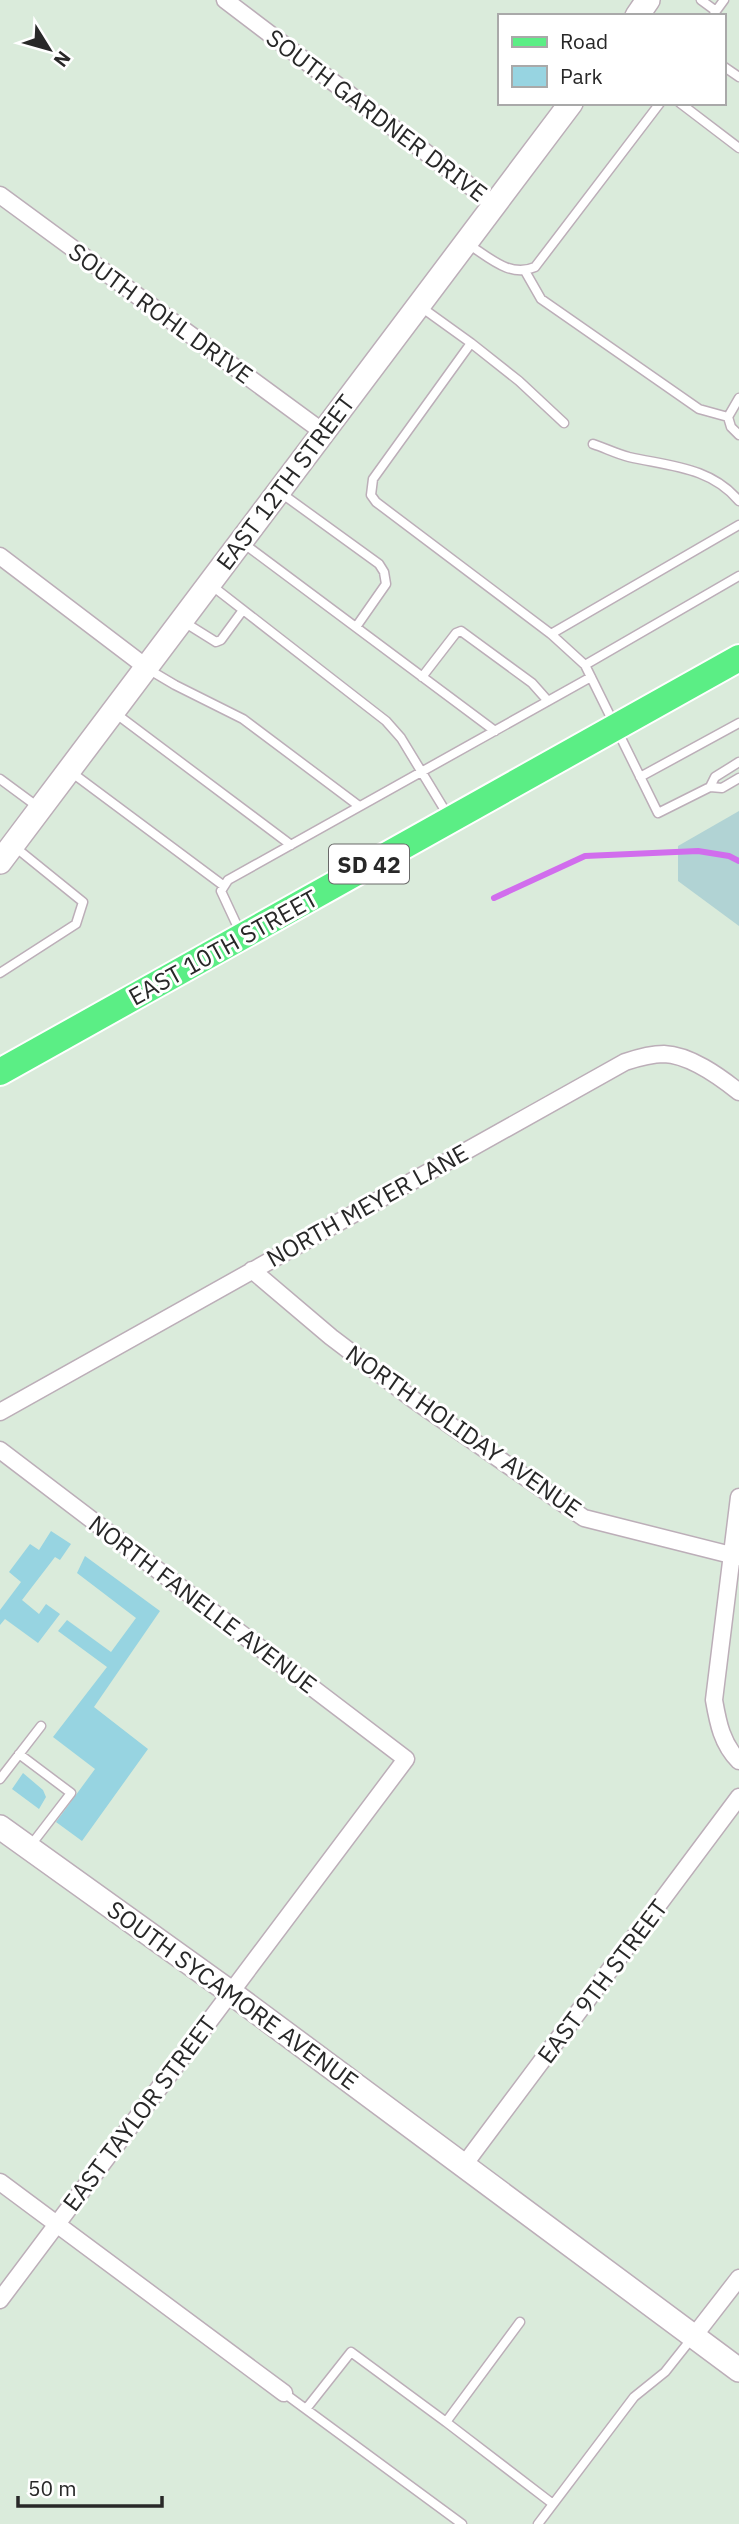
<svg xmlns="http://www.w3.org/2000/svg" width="739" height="2524" font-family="'IBM Plex Sans',sans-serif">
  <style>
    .green { fill: #97d4e1 }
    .cemetery { fill: #b1d3d4 }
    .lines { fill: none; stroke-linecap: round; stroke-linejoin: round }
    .stream { stroke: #d16ded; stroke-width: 6 }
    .lane-casing { stroke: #bcaeb8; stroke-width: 11 }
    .street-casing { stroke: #bcaeb8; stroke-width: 19 }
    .secondary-casing { stroke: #bcaeb8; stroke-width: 26 }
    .primary-casing { stroke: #fff; stroke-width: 30 }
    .lane { stroke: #fff; stroke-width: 8 }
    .street { stroke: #fff; stroke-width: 16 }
    .secondary { stroke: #fff; stroke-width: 23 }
    .primary { stroke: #5bee85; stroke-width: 26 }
    .labels { text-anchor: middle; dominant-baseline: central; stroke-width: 6; stroke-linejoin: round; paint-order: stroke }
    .shield { fill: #fff; stroke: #686868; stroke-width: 2 }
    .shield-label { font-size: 23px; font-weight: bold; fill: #282828 }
    .street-label { font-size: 24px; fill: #282828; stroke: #fff }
  </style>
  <rect width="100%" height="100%" fill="#daebdb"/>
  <path class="green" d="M 51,1531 L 71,1544 L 60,1560 L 55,1557 L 22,1600 L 39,1614 L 46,1604 L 60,1614 L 38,1643 L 5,1619 L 0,1625 L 0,1610 L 21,1582 L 9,1572 L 30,1544 L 39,1550 Z
    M 85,1556 L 160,1611 L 94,1707 L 148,1749 L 82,1841 L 56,1822 L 95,1769 L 53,1737 L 107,1667 L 58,1631 L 67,1620 L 111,1652 L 136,1618 L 77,1573 Z
    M 23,1773 L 43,1790 L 46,1797 L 39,1809 L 12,1789 Z"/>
  <path class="cemetery" d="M 739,811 L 739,926 L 678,881 L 678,846 Z"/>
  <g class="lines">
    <path class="stream" d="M 494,898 L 585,856 L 698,851 L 729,856 L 739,861"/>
    <g class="lane-casing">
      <path id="lane" d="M 701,0 L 716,11 L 713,16
        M 716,11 L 724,0
        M 723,66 L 739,77
        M 680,103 L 739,148
        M 468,244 C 490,258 510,278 535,267 L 660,103
        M 525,271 L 541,299 L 699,409 L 728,417
        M 421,307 L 471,343 L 373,479 L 371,495 L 376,502 L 551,634 L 585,665 L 658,813 L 710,787 L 722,788 L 739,778
        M 471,343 L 519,381 L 564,423
        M 739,398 L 728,417 L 731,427 L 739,435
        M 593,444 C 605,448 617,454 629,457 C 669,466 711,467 739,501
        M 281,493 L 379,564 L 384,572 L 386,584 L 356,627
        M 243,543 L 495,731
        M 211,585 L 386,721 L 401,738 L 449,817
        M 184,622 L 216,642 L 221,640 L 243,610
        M 551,634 L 739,525
        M 585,665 L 739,576
        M 148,669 L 175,685 L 243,719 L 359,806
        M 422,677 L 456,633 L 461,631 L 532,683 L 548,701
        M 115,713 L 291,845
        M 71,772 L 224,886
        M 640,777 L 739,723
        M 0,779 L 38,807
        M 710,787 L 715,777 L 739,762
        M 241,934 L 221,891 L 228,880 L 591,677
        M 0,973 L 76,924 L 83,902 L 15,847
        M 19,1754 L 71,1793 L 31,1845
        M 0,1779 L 41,1726
        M 520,2322 L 446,2422 L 553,2504
        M 284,2393 L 462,2524
        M 306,2409 L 351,2352 L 446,2422
        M 538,2524 L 634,2397 L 665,2372 L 692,2338"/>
    </g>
    <g class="street-casing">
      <path id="street" d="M 225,0 L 495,205
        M 0,195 L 323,432
        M 0,556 L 146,667
        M 252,1270 L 331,1337 L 414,1400 L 584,1518 L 739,1557
        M 0,1412 L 625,1062 C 637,1058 650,1054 664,1054 C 690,1055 719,1076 739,1092
        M 0,1450 L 406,1759 L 0,2300
        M 739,1497 L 714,1700 C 718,1723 722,1744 739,1761
        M 464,2165 L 739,1797
        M 0,2182 L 284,2393
        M 694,2336 L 739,2278"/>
    </g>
    <g class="secondary-casing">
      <path id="secondary" d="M 637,16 L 648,0
        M 0,862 L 571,103
        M 0,1827 L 230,1992 L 739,2370"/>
    </g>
    <g class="primary-casing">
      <path id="primary" d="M 0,1072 L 739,658"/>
    </g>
    <use href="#lane" class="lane"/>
    <use href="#street" class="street"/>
    <use href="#secondary" class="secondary"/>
    <use href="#primary" class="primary"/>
  </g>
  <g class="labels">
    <rect class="shield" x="329" y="844.5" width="80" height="39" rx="5"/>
    <g class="shield-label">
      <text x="369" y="864">SD 42</text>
    </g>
    <g class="street-label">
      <text transform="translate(377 115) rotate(37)">SOUTH GARDNER DRIVE</text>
      <text transform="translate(161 313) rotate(36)">SOUTH ROHL DRIVE</text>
      <text transform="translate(285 482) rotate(-53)">EAST 12TH STREET</text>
      <text transform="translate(223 947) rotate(-29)">EAST 10TH STREET</text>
      <text transform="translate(367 1205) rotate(-29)">NORTH MEYER LANE</text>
      <text transform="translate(464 1431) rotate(35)">NORTH HOLIDAY AVENUE</text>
      <text transform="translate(203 1604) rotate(37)">NORTH FANELLE AVENUE</text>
      <text transform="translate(602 1981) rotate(-53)">EAST 9TH STREET</text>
      <text transform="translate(233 1995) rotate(36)">SOUTH SYCAMORE AVENUE</text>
      <text transform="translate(139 2113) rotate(-53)">EAST TAYLOR STREET</text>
    </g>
  </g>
  <rect x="498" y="14" width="228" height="91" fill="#ffffff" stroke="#a9a9a9" stroke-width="2"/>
  <rect x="512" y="37" width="35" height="10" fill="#5bee85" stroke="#a9a9a9" stroke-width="2"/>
  <text x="560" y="49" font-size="21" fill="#282828">Road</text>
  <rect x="512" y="66" width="35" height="21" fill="#97d4e1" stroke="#a9a9a9" stroke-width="2"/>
  <text x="560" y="84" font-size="21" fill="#282828">Park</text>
  <g transform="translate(49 49) rotate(127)" stroke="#ffffff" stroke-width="5" paint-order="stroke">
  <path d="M0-5L12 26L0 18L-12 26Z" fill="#282828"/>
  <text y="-10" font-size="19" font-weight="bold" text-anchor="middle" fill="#282828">N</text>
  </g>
  <path d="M18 2496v10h144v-10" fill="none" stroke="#282828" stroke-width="3.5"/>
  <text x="28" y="2496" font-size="21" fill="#282828" stroke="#ffffff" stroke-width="5" paint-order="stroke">50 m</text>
</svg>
